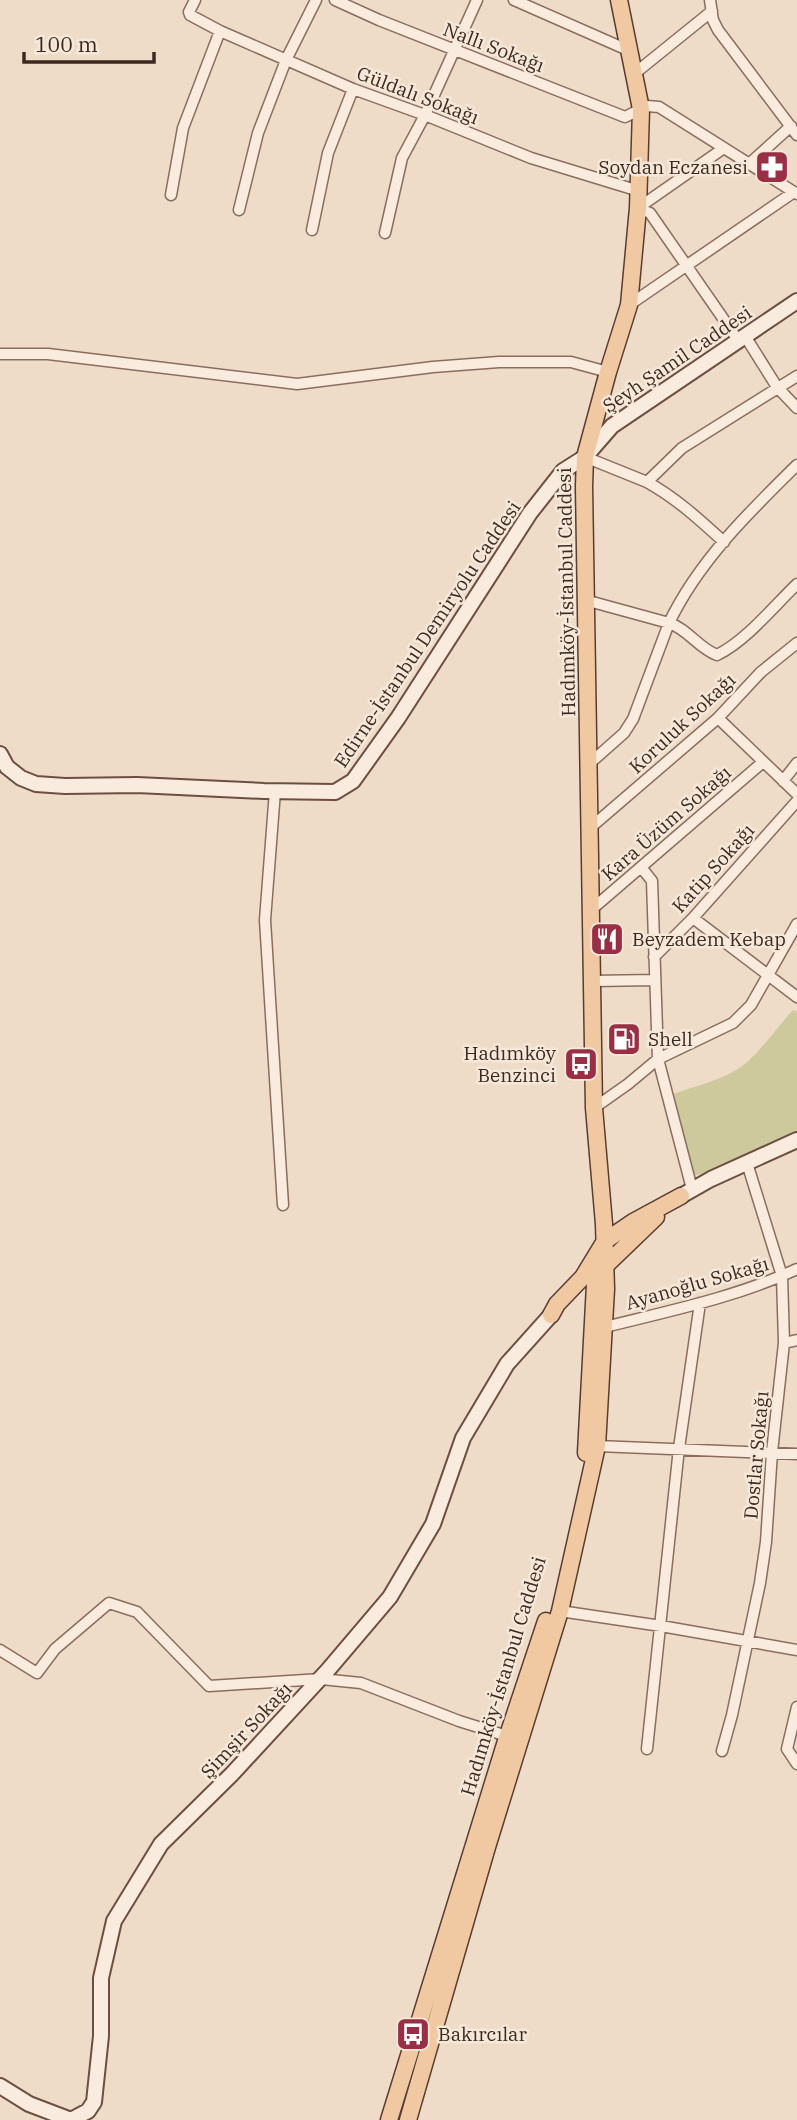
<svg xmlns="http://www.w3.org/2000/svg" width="797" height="2120" font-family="'IBM Plex Serif',serif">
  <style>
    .green { fill: #cdc99d }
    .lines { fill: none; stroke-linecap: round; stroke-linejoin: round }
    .street-casing { stroke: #8b6d5e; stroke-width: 13 }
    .secondary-casing { stroke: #6d4e41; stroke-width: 18 }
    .primary-casing { stroke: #593c32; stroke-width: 19 }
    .street { stroke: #f9ebdd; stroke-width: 10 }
    .secondary { stroke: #f9ebdd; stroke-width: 14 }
    .primary { stroke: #f0c9a3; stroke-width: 16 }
    .labels { text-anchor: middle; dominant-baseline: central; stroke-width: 5; stroke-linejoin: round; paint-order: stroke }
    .street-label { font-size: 19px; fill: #3c2921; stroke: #f6e8d9 }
    .poi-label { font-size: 19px; fill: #3c2921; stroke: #f6e8d9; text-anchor: start }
  </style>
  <rect width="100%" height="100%" fill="#eedcc9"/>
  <path class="green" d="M 793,1010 L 797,1012 L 797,1133 L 715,1172 L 690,1176 L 673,1094 C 693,1087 718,1081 736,1070 C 755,1060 777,1027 793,1010 Z"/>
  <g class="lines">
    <g class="street-casing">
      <path id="street" d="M 195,0 L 189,12 L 190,15 L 220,31 L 353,89 L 425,115 L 531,158 L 639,191
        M 335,0 L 379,20 L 625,117 L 647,106 L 659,107 L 797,194
        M 514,0 L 630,51
        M 710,0 L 713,20 L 718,30 L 797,135
        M 634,74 L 712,11
        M 749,164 L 791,126
        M 171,195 L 183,128 L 220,31
        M 638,208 L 650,213 L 738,340
        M 638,208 L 724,148
        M 239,210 L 258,133 L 286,60 L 316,0
        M 312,230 L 328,153 L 353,89
        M 385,233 L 402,158 L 425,115 L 477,0
        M 629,305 L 794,192
        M 745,336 L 777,387 L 797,408
        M 0,354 L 48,354 L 297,384 L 433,367 L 499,362 L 571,362 L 608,372
        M 585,457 L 647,482 L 682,448 L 797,376
        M 647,482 C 676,498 700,520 724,542
        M 585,600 L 669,623 C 698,562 749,512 797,465
        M 718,718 L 797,794
        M 589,764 L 624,733 L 633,719 L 669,623 C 688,629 698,648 717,655 C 746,641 774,606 797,584
        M 783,781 L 797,763
        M 275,791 L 265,920 L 283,1205
        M 590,828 L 718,718 L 761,672 L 797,643
        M 641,867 L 652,881 L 658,1059 L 692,1189
        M 591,910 L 763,762
        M 693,918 L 797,997
        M 654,957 L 693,918 L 797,801
        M 593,981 L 655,980
        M 594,1108 L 628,1084 L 658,1059 L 733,1023 L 751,1005 L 797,924
        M 605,1327 C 669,1311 737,1297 797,1269
        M 784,1343 L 797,1340
        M 597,1446 L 797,1454
        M 560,1611 L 661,1626 L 797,1650
        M 0,1650 L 37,1673 L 55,1649 L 109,1603 L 137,1612 L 209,1686 L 321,1679 L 361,1683 L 459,1721 L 507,1736
        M 797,1707 L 787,1749 L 797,1764
        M 647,1749 L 679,1448 L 700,1303
        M 722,1751 L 732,1715 L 760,1583 L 766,1542 L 772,1452 L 784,1343 L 782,1276 L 747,1163"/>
    </g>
    <g class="secondary-casing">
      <path id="secondary" d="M 0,754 L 7,767 L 21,778 L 36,784 L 65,786 L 137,785 L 264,791 L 335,792 L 353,781 L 398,718 L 530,513 L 563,471 L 585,457 L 612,426 L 797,301
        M 681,1196 L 711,1179 L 797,1140
        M 0,2086 L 29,2104 L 71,2120 L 88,2111 L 94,2102 L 101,2036 L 101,1978 L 114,1921 L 161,1844 L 232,1774 L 328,1670 L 390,1597 L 433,1524 L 463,1438 L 507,1364 L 551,1315"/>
    </g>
    <g class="primary-casing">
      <path id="primary" d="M 604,1267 L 656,1217
        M 551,1315 L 557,1304 L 583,1277 L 605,1241 L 633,1222 L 681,1196
        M 586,1453 L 596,1266
        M 389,2120 L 506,1741 L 546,1621
        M 408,2120 L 487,1847 L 560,1611 L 597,1446 L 606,1289 L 604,1224 L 594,1108 L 584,486 L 585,457 L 608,372 L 629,305 L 638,208 L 641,109 L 619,0"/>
    </g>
    <use href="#street" class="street"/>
    <use href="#secondary" class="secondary"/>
    <use href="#primary" class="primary"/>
  </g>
  <defs>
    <g id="pharmacy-square" transform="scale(1.75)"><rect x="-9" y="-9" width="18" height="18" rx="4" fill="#992f44" stroke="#f6e8d9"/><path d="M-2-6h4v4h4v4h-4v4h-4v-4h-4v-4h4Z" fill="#fff"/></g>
    <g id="restaurant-square" transform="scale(1.75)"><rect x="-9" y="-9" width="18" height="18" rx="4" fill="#992f44" stroke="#f6e8d9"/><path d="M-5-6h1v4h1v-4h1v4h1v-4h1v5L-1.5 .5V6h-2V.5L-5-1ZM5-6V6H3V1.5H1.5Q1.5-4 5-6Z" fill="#fff"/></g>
    <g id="fuel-square" transform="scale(1.75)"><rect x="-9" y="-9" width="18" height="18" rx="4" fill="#992f44" stroke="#f6e8d9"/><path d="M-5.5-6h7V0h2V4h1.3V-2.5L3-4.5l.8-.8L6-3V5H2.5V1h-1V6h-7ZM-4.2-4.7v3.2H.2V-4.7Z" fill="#fff"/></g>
    <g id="bus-square" transform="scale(1.75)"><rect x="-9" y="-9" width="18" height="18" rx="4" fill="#992f44" stroke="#f6e8d9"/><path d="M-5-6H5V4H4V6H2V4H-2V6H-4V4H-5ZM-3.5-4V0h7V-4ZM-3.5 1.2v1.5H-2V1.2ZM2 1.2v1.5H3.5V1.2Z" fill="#fff"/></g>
  </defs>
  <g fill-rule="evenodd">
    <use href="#pharmacy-square" x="772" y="167"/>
    <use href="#restaurant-square" x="607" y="939"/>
    <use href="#fuel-square" x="624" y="1039"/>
    <use href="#bus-square" x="581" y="1064"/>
    <use href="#bus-square" x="413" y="2034"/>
  </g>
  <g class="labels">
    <g class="street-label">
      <text transform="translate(494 47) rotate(21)">Nallı Sokağı</text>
      <text transform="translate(418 95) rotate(21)">Güldalı Sokağı</text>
      <text transform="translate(677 359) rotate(-34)">Şeyh Şamil Caddesi</text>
      <text transform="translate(566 592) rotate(-91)">Hadımköy-İstanbul Caddesi</text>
      <text transform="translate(427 634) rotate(-56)">Edirne-İstanbul Demiryolu Caddesi</text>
      <text transform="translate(682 723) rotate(-43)">Koruluk Sokağı</text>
      <text transform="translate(666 823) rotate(-41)">Kara Üzüm Sokağı</text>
      <text transform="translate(713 868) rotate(-48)">Katip Sokağı</text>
      <text transform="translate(697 1283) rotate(-16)">Ayanoğlu Sokağı</text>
      <text transform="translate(756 1455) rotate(-85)">Dostlar Sokağı</text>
      <text transform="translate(503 1676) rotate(-73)">Hadımköy-İstanbul Caddesi</text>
      <text transform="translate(246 1730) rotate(-47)">Şimşir Sokağı</text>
    </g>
    <g class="poi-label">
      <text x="748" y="167" text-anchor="end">Soydan Eczanesi</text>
      <text x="632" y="939">Beyzadem Kebap</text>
      <text x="648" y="1039">Shell</text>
      <text x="556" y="1053" text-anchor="end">Hadımköy<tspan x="556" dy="22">Benzinci</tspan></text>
      <text x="438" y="2034">Bakırcılar</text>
    </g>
  </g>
  <path d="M24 52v10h130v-10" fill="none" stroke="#3c2921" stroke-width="3.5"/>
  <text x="35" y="52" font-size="21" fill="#3c2921" stroke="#f6e8d9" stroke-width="5" paint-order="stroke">100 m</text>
</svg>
